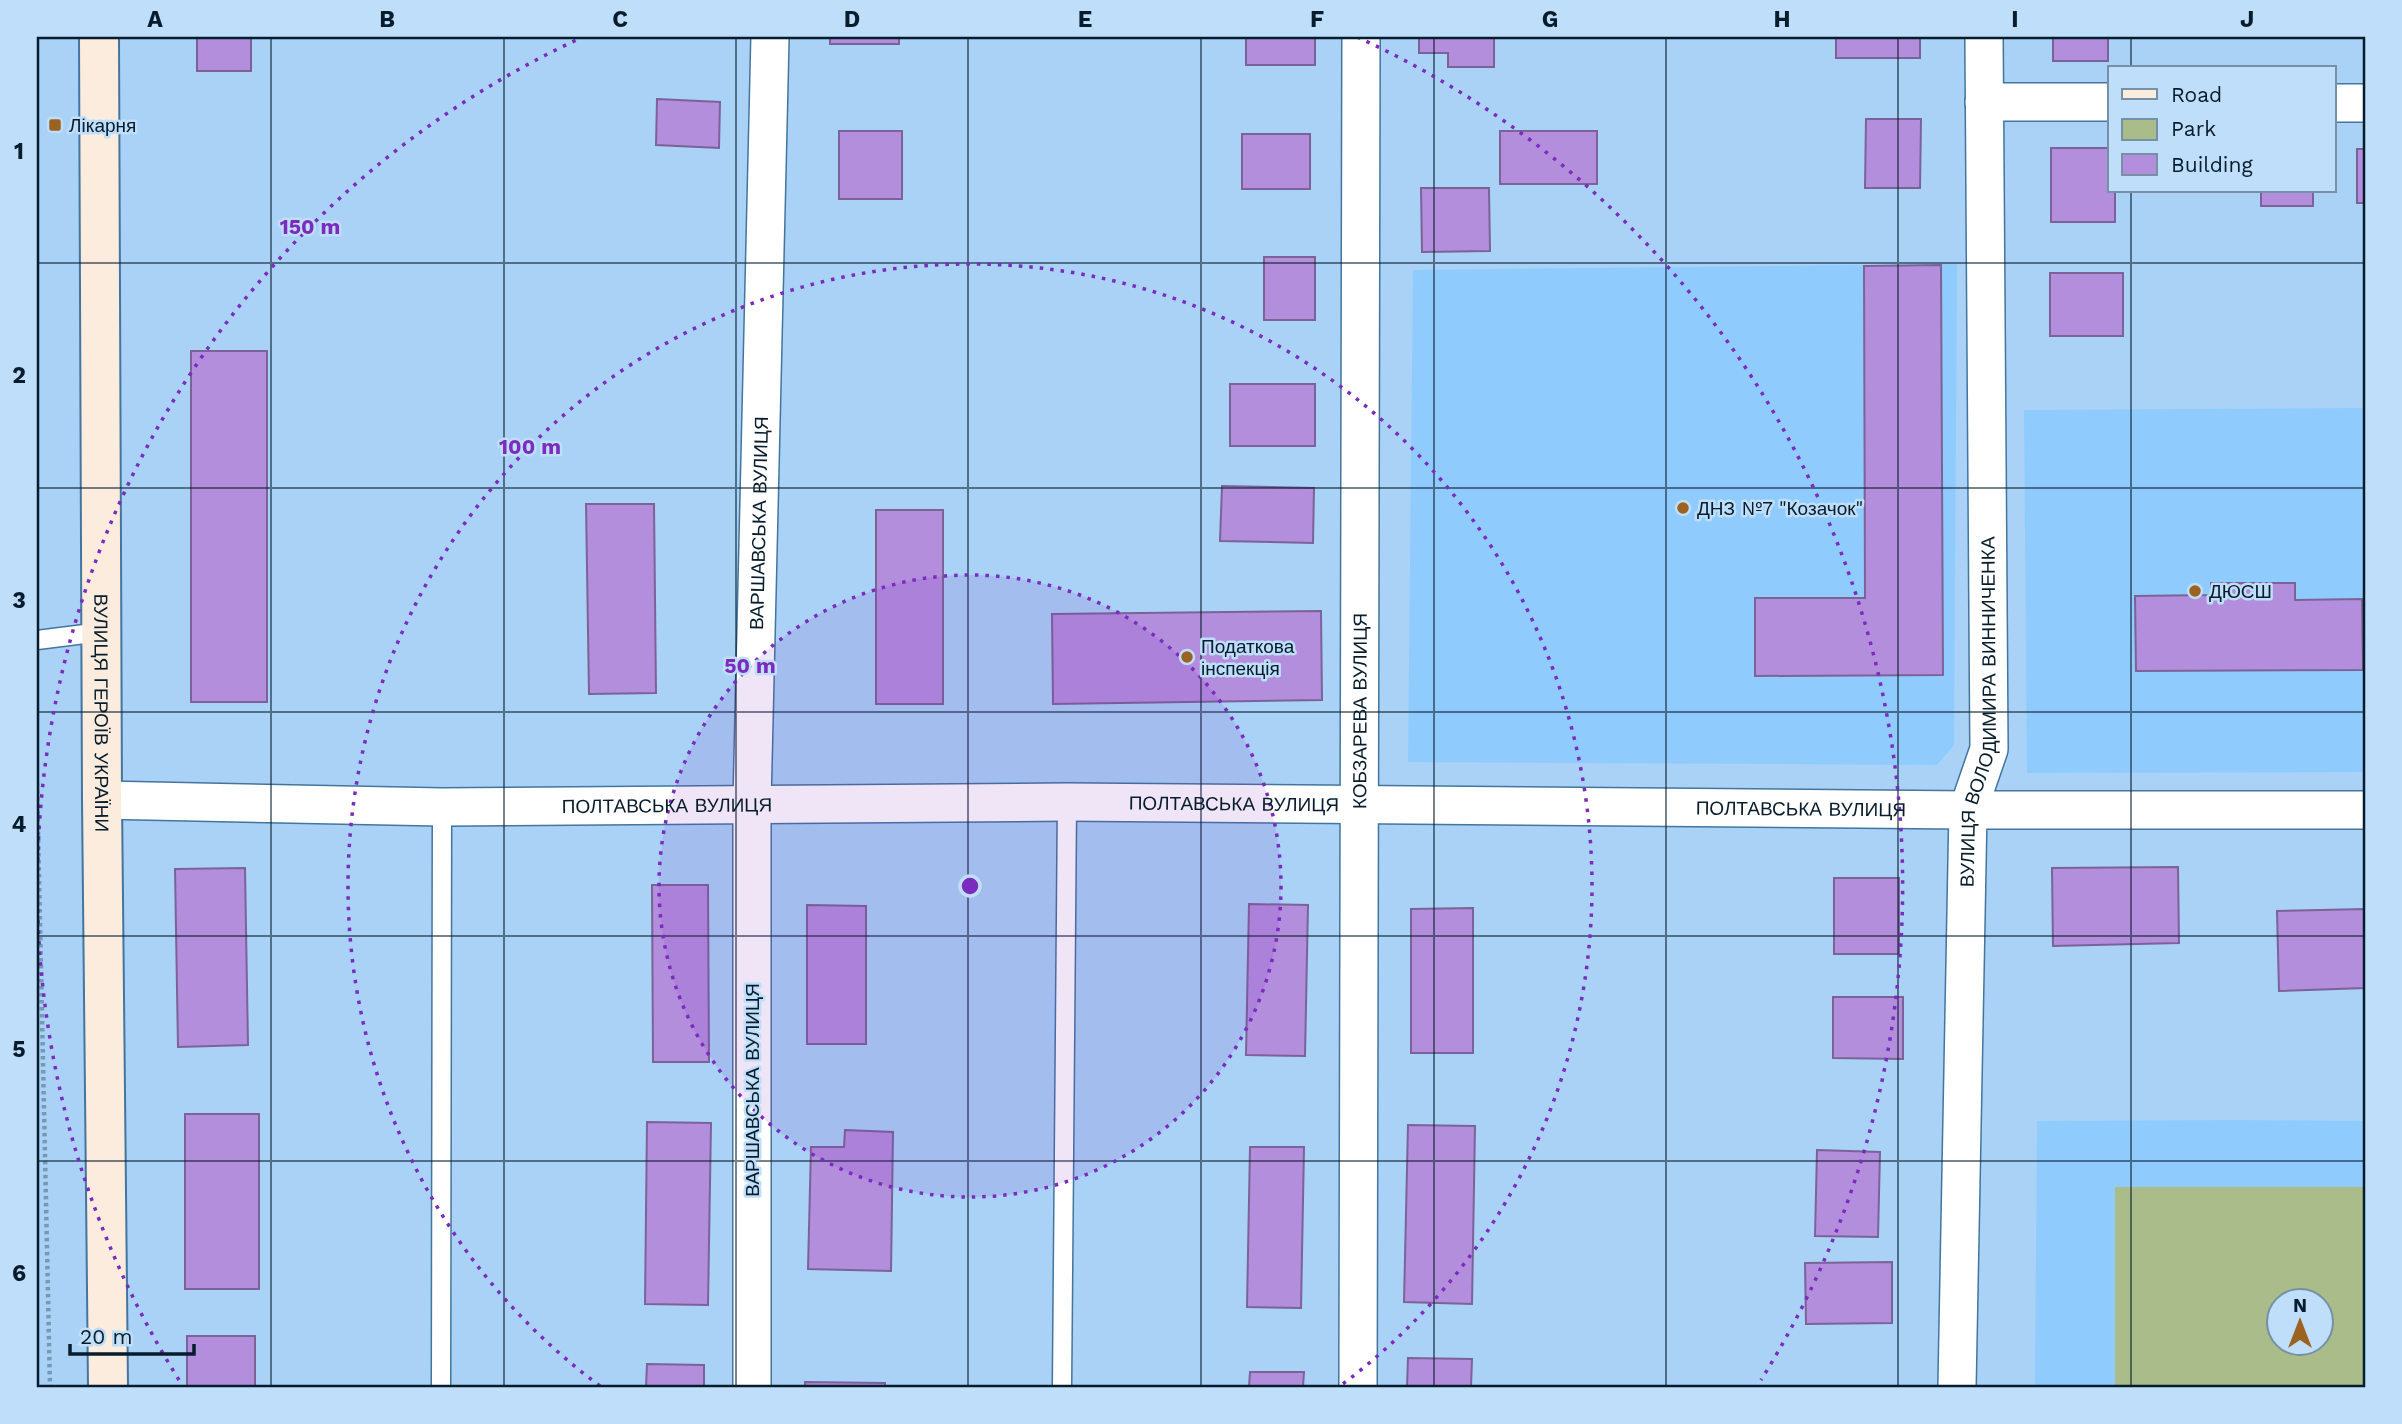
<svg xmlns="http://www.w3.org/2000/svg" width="2402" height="1424" font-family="'Work Sans',sans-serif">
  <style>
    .built { fill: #90cbfe; fill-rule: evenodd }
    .green { fill: #a9bc89; fill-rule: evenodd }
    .building { fill: #b38edd; stroke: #7b6397; stroke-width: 2 }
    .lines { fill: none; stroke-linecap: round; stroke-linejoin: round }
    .lane-casing { stroke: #43759e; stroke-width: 21 }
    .street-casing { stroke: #43759e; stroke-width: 40 }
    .secondary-casing { stroke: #43759e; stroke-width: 42 }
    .path { stroke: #7699b6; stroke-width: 4.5; stroke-dasharray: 3.5 3.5; stroke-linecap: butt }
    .lane { stroke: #fff; stroke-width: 18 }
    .street { stroke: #fff; stroke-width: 37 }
    .secondary { stroke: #fbecdd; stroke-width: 38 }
    .grid { fill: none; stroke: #071c2c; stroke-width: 2; stroke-opacity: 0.55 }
    .ring { fill: none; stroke: #7b2cbf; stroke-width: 3.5; stroke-dasharray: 3.5 7 }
    .poi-dot { fill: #9c6221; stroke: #bfdef9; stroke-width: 2.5 }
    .labels { text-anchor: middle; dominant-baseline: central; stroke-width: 5; stroke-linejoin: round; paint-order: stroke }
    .poi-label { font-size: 19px; fill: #071c2c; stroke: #bfdef9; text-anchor: start }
    .street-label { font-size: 19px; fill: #071c2c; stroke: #bfdef9 }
    .centre { fill: #7b2cbf; stroke: #bfdef9; stroke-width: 3.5 }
    .ring-label { font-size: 21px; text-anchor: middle; font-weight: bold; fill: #7b2cbf; stroke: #bfdef9; stroke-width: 5; stroke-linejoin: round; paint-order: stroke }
    .neatline { fill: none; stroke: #071c2c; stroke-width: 2.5 }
    .grid-label { font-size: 23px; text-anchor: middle; font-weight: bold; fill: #071c2c }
  </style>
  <rect width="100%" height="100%" fill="#a9d2f6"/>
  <path class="built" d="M 1957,264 L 1954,745 L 1937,765 L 1408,762 L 1413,270 Z
    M 2365,408 L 2365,772 L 2027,773 L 2024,410 Z
    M 2239,1120 L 2365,1121 L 2365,1387 L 2035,1387 L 2037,1121 ZM 2280,1302 L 2322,1302 L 2322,1344 L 2280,1344 Z"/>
  <path class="green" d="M 2115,1187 L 2365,1187 L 2365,1387 L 2115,1387 ZM 2280,1302 L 2322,1302 L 2322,1344 L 2280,1344 Z"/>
  <path class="building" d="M 197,37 L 251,37 L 251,71 L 197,71 Z
    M 830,37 L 899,37 L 899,44 L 830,44 Z
    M 1246,37 L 1315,37 L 1315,65 L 1246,65 Z
    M 1419,37 L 1494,37 L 1494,67 L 1448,67 L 1448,53 L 1419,53 Z
    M 1836,37 L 1920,37 L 1920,58 L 1836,58 Z
    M 2053,37 L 2108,37 L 2108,61 L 2053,61 Z
    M 657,99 L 720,102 L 719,148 L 656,145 Z
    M 1866,119 L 1921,119 L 1920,188 L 1865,188 Z
    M 839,131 L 902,131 L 902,199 L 839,199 Z
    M 1500,131 L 1597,131 L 1597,184 L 1500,184 Z
    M 1242,134 L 1310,134 L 1310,189 L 1242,189 Z
    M 2051,148 L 2110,148 L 2110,191 L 2115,191 L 2115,222 L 2051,222 Z
    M 2357,149 L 2365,149 L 2365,203 L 2357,203 Z
    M 1421,188 L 1489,188 L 1490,251 L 1422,252 Z
    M 2261,191 L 2313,191 L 2313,206 L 2261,206 Z
    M 1264,257 L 1315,257 L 1315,320 L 1264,320 Z
    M 1941,265 L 1943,675 L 1755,676 L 1755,598 L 1865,598 L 1864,266 Z
    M 2050,273 L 2123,273 L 2123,336 L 2050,336 Z
    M 191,351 L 267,351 L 267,702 L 191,702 Z
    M 1230,384 L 1315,384 L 1315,446 L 1230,446 Z
    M 1222,486 L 1314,488 L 1313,543 L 1220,541 Z
    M 586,504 L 654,504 L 656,693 L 589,694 Z
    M 876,510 L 943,510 L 943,704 L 876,704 Z
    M 2211,583 L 2295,583 L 2295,600 L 2362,599 L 2363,670 L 2136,671 L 2135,596 L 2211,595 Z
    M 1321,611 L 1322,700 L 1053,704 L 1052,614 Z
    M 2178,867 L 2179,943 L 2053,946 L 2052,868 Z
    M 245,868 L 248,1045 L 178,1047 L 175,869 Z
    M 1834,878 L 1899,878 L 1899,954 L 1834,954 Z
    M 652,885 L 708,885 L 709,1062 L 653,1062 Z
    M 1249,904 L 1308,905 L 1305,1056 L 1246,1055 Z
    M 807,905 L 866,906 L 866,1044 L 807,1044 Z
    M 1473,908 L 1473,1053 L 1411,1053 L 1411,909 Z
    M 2365,909 L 2365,988 L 2279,991 L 2277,911 Z
    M 1833,997 L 1903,997 L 1903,1059 L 1833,1058 Z
    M 185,1114 L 259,1114 L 259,1289 L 185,1289 Z
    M 647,1122 L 711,1123 L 708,1305 L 645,1304 Z
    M 1408,1125 L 1475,1126 L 1472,1304 L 1404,1302 Z
    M 845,1130 L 893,1132 L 891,1271 L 808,1269 L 811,1147 L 844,1147 Z
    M 1250,1147 L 1304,1147 L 1301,1308 L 1247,1307 Z
    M 1817,1150 L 1880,1152 L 1878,1237 L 1815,1236 Z
    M 1892,1262 L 1892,1323 L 1806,1324 L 1805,1263 Z
    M 187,1336 L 255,1336 L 255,1387 L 187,1387 Z
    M 1408,1358 L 1472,1359 L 1471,1387 L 1407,1387 Z
    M 647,1364 L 704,1365 L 704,1387 L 646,1387 Z
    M 1250,1372 L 1304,1372 L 1303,1387 L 1249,1387 Z
    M 805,1382 L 885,1383 L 885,1387 L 805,1387 Z"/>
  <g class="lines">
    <g class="lane-casing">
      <path id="lane" d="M 37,640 L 101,632
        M 441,1387 L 442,807
        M 1062,1387 L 1067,802"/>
    </g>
    <g class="street-casing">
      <g id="street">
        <path d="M 1984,102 L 2110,102"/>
        <path d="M 2334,103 L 2365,103"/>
        <path id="s1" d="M 102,800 L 442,807 L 1067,802 L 1968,810 L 2365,810"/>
        <path id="s2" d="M 752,1387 L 752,803 L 770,37"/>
        <path id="s3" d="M 1358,1387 L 1361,37"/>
        <path id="s4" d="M 1957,1387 L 1968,810 L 1989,749 L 1984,37"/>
      </g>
    </g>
    <g class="secondary-casing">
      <g id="secondary">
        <path id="s5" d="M 99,37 L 102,800 L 108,1387"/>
      </g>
    </g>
    <path class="path" d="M 37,783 L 50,1387"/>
    <use href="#lane" class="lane"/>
    <use href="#street" class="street"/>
    <use href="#secondary" class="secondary"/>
  </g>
  <path class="grid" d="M 271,37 L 271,1387M 504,37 L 504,1387M 736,37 L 736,1387M 968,37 L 968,1387M 1201,37 L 1201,1387M 1434,37 L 1434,1387M 1666,37 L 1666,1387M 1898,37 L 1898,1387M 2131,37 L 2131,68M 2131,191 L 2131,1387M 37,263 L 2365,263M 37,488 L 2365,488M 37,712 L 2365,712M 37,936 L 2365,936M 37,1161 L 2365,1161"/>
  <circle cx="970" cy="886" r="311" fill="#7b2cbf" fill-opacity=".12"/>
  <g class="ring">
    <circle cx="970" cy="886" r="311"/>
    <path d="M600 1386A622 622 0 1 1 1340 1386"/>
    <path d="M179 1380A933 933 0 0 1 583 37M1357 37A933 933 0 0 1 1761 1380"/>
  </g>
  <g class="poi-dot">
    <rect x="48" y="118" width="14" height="14" rx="3.5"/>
    <circle cx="1683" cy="508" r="7"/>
    <circle cx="2195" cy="591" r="7"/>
    <circle cx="1187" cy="657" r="7"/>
  </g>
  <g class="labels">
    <g class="poi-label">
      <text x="69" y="125">Лікарня</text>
      <text x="1697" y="508">ДНЗ №7 "Козачок"</text>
      <text x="2209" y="591">ДЮСШ</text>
      <text x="1201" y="646">Податкова<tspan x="1201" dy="22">інспекція</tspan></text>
    </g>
    <g class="street-label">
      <text stroke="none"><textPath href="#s2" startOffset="864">ВАРШАВСЬКА ВУЛИЦЯ</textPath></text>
      <text stroke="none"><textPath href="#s5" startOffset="676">ВУЛИЦЯ ГЕРОЇВ УКРАЇНИ</textPath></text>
      <text stroke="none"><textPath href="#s3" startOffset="676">КОБЗАРЕВА ВУЛИЦЯ</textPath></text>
      <text stroke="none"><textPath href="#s4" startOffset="677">ВУЛИЦЯ ВОЛОДИМИРА ВИННИЧЕНКА</textPath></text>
      <text stroke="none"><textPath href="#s1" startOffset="1132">ПОЛТАВСЬКА ВУЛИЦЯ</textPath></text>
      <text stroke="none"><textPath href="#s1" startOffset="565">ПОЛТАВСЬКА ВУЛИЦЯ</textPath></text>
      <text stroke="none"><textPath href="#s1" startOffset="1699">ПОЛТАВСЬКА ВУЛИЦЯ</textPath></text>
      <text transform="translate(752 1090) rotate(-90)">ВАРШАВСЬКА ВУЛИЦЯ</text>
    </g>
  </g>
  <circle cx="970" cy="886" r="10" class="centre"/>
  <g class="ring-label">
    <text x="310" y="234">150 m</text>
    <text x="530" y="454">100 m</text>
    <text x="750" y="673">50 m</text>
  </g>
  <rect width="2402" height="1424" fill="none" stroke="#bfdef9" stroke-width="77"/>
  <rect x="2108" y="66" width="228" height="126" fill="#bfdef9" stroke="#7590a7" stroke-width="2"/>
  <rect x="2122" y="89" width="35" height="10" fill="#fbecdd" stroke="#7590a7" stroke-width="2"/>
  <text x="2171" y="102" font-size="21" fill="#071c2c">Road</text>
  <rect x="2122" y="119" width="35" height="21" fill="#a9bc89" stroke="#7590a7" stroke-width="2"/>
  <text x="2171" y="136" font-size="21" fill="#071c2c">Park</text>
  <rect x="2122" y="154" width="35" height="21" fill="#b38edd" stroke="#7590a7" stroke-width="2"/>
  <text x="2171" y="172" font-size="21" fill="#071c2c">Building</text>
  <g transform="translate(2300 1322)"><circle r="33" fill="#bfdef9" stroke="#7590a7" stroke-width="2"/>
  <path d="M0-5L12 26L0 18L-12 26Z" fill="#9c6221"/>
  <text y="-10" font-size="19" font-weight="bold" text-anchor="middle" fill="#071c2c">N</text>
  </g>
  <path d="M70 1344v10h124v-10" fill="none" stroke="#071c2c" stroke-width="3.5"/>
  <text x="80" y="1344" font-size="21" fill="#071c2c" stroke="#bfdef9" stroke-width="5" paint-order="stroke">20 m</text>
  <rect x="38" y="38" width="2326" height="1348" class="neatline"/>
  <g class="grid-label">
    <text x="155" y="27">A</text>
    <text x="387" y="27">B</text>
    <text x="620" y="27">C</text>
    <text x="852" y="27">D</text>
    <text x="1085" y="27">E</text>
    <text x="1317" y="27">F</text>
    <text x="1550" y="27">G</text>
    <text x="1782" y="27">H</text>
    <text x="2015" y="27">I</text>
    <text x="2247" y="27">J</text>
    <text x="19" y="159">1</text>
    <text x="19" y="383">2</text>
    <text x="19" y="608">3</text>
    <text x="19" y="832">4</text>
    <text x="19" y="1057">5</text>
    <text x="19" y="1281">6</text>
  </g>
</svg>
